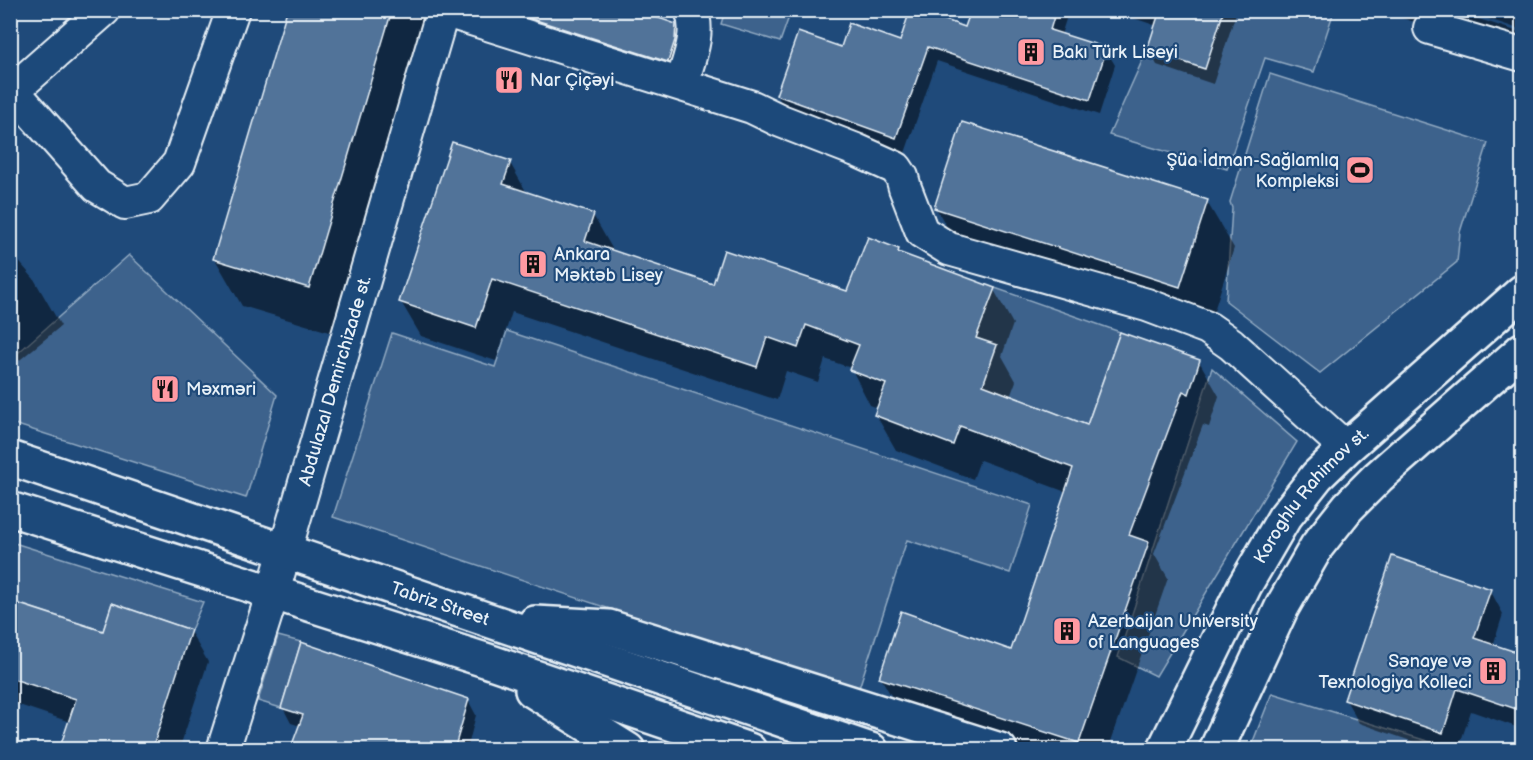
<svg xmlns="http://www.w3.org/2000/svg" width="1533" height="760" font-family="'Balsamiq Sans',sans-serif">
  <style>
    .green { fill: #3c628c; stroke: #92aac2; stroke-width: 1.5 }
    .shadow { fill: #0007 }
    .building { fill: #517399; stroke: #e8f1f8; stroke-width: 1.5 }
    .lines { fill: none; stroke-linecap: round; stroke-linejoin: round }
    .minor-casing { stroke: #e8f1f8; stroke-width: 36 }
    .major-casing { stroke: #e8f1f8; stroke-width: 38 }
    .minor { stroke: #1f4a7a; stroke-width: 32 }
    .major { stroke: #1f4a7a; stroke-width: 33 }
    .labels { text-anchor: middle; dominant-baseline: central; stroke-width: 4.5; stroke-linejoin: round; paint-order: stroke }
    .poi-label { font-size: 18px; fill: #e8f1f8; stroke: #1f4a7a; text-anchor: start }
    .street-label { font-size: 18px; fill: #e8f1f8; stroke: #1f4a7a }
  </style>
  <rect width="100%" height="100%" fill="#1f4a7a"/>
  <filter id="ink" filterUnits="userSpaceOnUse"><feTurbulence type="fractalNoise" baseFrequency=".0167" numOctaves="2"/><feDisplacementMap in="SourceGraphic" scale="12" xChannelSelector="R" yChannelSelector="G"/><feConvolveMatrix kernelMatrix="1 2 1 2 8 2 1 2 1" color-interpolation-filters="sRGB"/></filter>
  <g filter="url(#ink)">
    <path class="green" d="M 725,11 L 725,10 L 791,11 L 780,42 L 721,24 Z
      M 1224,11 L 1334,11 L 1314,72 L 1265,58 L 1227,169 L 1109,135 L 1147,50 L 1204,69 Z
      M 1270,74 L 1488,143 L 1460,232 L 1457,262 L 1320,373 L 1226,301 L 1232,208 L 1230,202 Z
      M 129,255 L 277,395 L 246,498 L 11,423 L 11,359 Z
      M 995,288 L 1120,332 L 1087,425 L 983,385 L 997,346 L 976,338 Z
      M 507,331 L 1032,505 L 1010,573 L 907,540 L 858,691 L 333,517 L 392,333 L 495,367 Z
      M 1212,368 L 1297,442 L 1156,676 L 1118,657 Z
      M 11,542 L 203,602 L 191,630 L 112,603 L 103,631 L 11,601 Z
      M 278,636 L 301,642 L 281,708 L 258,701 Z
      M 1272,693 L 1453,749 L 1250,749 Z"/>
    <path class="shadow" d="M 288,10 L 432,10 L 336,334 L 242,306 L 215,259 Z
      M 494,10 L 632,10 L 675,25 L 685,43 L 678,78 Z
      M 1032,10 L 1069,10 L 1061,35 L 1106,50 L 1115,65 L 1099,115 L 937,61 L 905,153 L 786,110 L 777,95 L 842,49 L 900,43 L 966,29 L 1029,20 Z
      M 1110,10 L 1237,10 L 1213,84 L 1157,65 L 1149,50 L 1157,26 Z
      M 1397,10 L 1451,10 L 1522,33 L 1522,56 L 1402,18 Z
      M 1461,10 L 1522,10 L 1522,30 Z
      M 510,163 L 527,193 L 593,215 L 613,250 L 612,252 L 714,286 L 848,293 L 898,250 L 901,255 L 994,290 L 1013,324 L 1002,356 L 1016,381 L 1010,397 L 1088,426 L 1199,361 L 1219,396 L 1209,427 L 1203,425 L 1154,554 L 1168,578 L 1108,750 L 1015,750 L 901,713 L 881,678 L 1012,652 L 1066,492 L 980,460 L 973,479 L 896,450 L 876,415 L 878,408 L 870,405 L 851,368 L 825,359 L 818,382 L 786,371 L 777,400 L 512,312 L 496,361 L 421,336 L 401,302 Z
      M 1207,202 L 1234,248 L 1207,333 L 963,255 L 936,208 Z
      M 10,251 L 34,279 L 61,326 L 10,368 Z
      M 1490,590 L 1503,614 L 1493,646 L 1522,656 L 1522,729 L 1471,711 L 1458,750 L 1437,750 L 1359,723 L 1346,700 Z
      M 10,602 L 104,633 L 190,631 L 208,662 L 179,750 L 61,750 L 70,722 L 10,702 Z
      M 468,700 L 476,715 L 467,750 L 377,750 L 291,723 L 283,708 Z"/>
    <path class="building" d="M 287,10 L 392,10 L 309,288 L 213,259 Z
      M 521,10 L 636,10 L 676,24 L 675,40 L 668,62 L 520,15 Z
      M 910,10 L 918,10 L 965,27 L 971,10 L 1006,10 L 1028,18 L 1031,10 L 1056,10 L 1050,30 L 1107,48 L 1090,100 L 928,47 L 896,138 L 776,95 L 798,32 L 841,47 L 849,23 L 900,41 Z
      M 1160,10 L 1224,10 L 1205,69 L 1147,50 Z
      M 962,122 L 1208,200 L 1180,287 L 934,208 Z
      M 452,142 L 511,161 L 503,184 L 594,214 L 585,241 L 713,284 L 724,250 L 847,291 L 868,237 L 899,249 L 898,252 L 995,288 L 976,338 L 997,345 L 983,385 L 1087,425 L 1120,332 L 1200,360 L 1189,394 L 1183,391 L 1129,535 L 1149,542 L 1079,743 L 879,678 L 901,611 L 1011,650 L 1073,468 L 960,426 L 953,445 L 874,415 L 886,384 L 849,370 L 859,345 L 806,325 L 798,348 L 767,337 L 757,367 L 492,279 L 476,328 L 399,302 Z
      M 1392,556 L 1491,589 L 1474,638 L 1522,654 L 1522,711 L 1457,689 L 1443,733 L 1344,700 Z
      M 10,601 L 103,631 L 112,603 L 191,630 L 152,750 L 59,750 L 76,699 L 10,678 Z
      M 301,642 L 469,699 L 454,750 L 290,750 L 303,715 L 281,708 Z"/>
    <g class="lines">
      <g class="minor-casing">
        <g id="minor">
          <path d="M 1430,28 L 1522,55"/>
          <path d="M 682,83 C 688,61 701,33 691,10"/>
          <path d="M 13,91 L 97,186 L 125,203 L 149,198 L 179,163 L 233,10"/>
          <path d="M 10,93 L 104,10"/>
          <path id="s1" d="M 223,750 L 273,592 L 443,10 L 752,107 L 781,121 L 856,150 L 896,168 L 902,177 L 905,188 L 922,232 L 949,249 L 1147,305 L 1208,328 L 1231,344 L 1346,448"/>
        </g>
      </g>
      <g class="major-casing">
        <g id="major">
          <path id="s2" d="M 10,458 C 297,556 584,651 871,750"/>
          <path d="M 10,509 L 485,660 L 749,750"/>
          <path d="M 535,623 L 609,627 L 1000,750"/>
          <path d="M 532,690 L 628,750"/>
          <path id="s3" d="M 1164,750 L 1245,585 L 1284,518 L 1317,476 L 1346,448 L 1522,292"/>
          <path d="M 1216,750 L 1282,607 L 1317,546 L 1348,507 L 1378,477 L 1522,350"/>
        </g>
      </g>
      <use href="#minor" class="minor"/>
      <use href="#major" class="major"/>
    </g>
  </g>
  <defs>
    <g id="building-square" transform="scale(1.5)"><rect x="-9" y="-9" width="18" height="18" rx="4" fill="#ff9aa2" stroke="#1f4a7a"/><path d="M-4-6H4V6H1V3H-1V6H-4ZM-2.5-4.3h1.7v1.8h-1.7ZM.8-4.3h1.7v1.8H.8ZM-2.5-1h1.7V.8h-1.7ZM.8-1h1.7V.8H.8Z" fill="#111"/></g>
    <g id="restaurant-square" transform="scale(1.5)"><rect x="-9" y="-9" width="18" height="18" rx="4" fill="#ff9aa2" stroke="#1f4a7a"/><path d="M-5-6h1v4h1v-4h1v4h1v-4h1v5L-1.5 .5V6h-2V.5L-5-1ZM5-6V6H3V1.5H1.5Q1.5-4 5-6Z" fill="#111"/></g>
    <g id="stadium-square" transform="scale(1.5)"><rect x="-9" y="-9" width="18" height="18" rx="4" fill="#ff9aa2" stroke="#1f4a7a"/><path d="M0-5a6.5 5 0 1 0 0 10a6.5 5 0 1 0 0-10ZM-3.5-1.8h7v3.6h-7Z" fill="#111"/></g>
  </defs>
  <g fill-rule="evenodd">
    <use href="#building-square" x="1031" y="52"/>
    <use href="#restaurant-square" x="509" y="80"/>
    <use href="#stadium-square" x="1360" y="170"/>
    <use href="#building-square" x="533" y="264"/>
    <use href="#restaurant-square" x="165" y="389"/>
    <use href="#building-square" x="1067" y="631"/>
    <use href="#building-square" x="1493" y="671"/>
  </g>
  <g class="labels">
    <g class="poi-label">
      <text x="1052" y="52">Bakı Türk Liseyi</text>
      <text x="530" y="80">Nar Çiçəyi</text>
      <text x="1339" y="160" text-anchor="end">Şüa İdman-Sağlamlıq<tspan x="1339" dy="21">Kompleksi</tspan></text>
      <text x="554" y="254">Ankara<tspan x="554" dy="21">Məktəb Lisey</tspan></text>
      <text x="186" y="389">Məxməri</text>
      <text x="1088" y="621">Azerbaijan University<tspan x="1088" dy="21">of Languages</tspan></text>
      <text x="1472" y="661" text-anchor="end">Sənaye və<tspan x="1472" dy="21">Texnologiya Kolleci</tspan></text>
    </g>
    <g class="street-label">
      <text stroke="none"><textPath href="#s1" startOffset="386">Abdulazal Demirchizade st.</textPath></text>
      <text stroke="none"><textPath href="#s3" startOffset="296">Koroghlu Rahimov st.</textPath></text>
      <text stroke="none"><textPath href="#s2" startOffset="454">Tabriz Street</textPath></text>
    </g>
  </g>
  <rect width="1533" height="760" fill="none" stroke="#1f4a7a" stroke-width="36"/>
  <rect x="18" y="18" width="1497" height="724" fill="none" stroke="#e8f1f8" stroke-width="2" filter="url(#ink)"/>
</svg>
